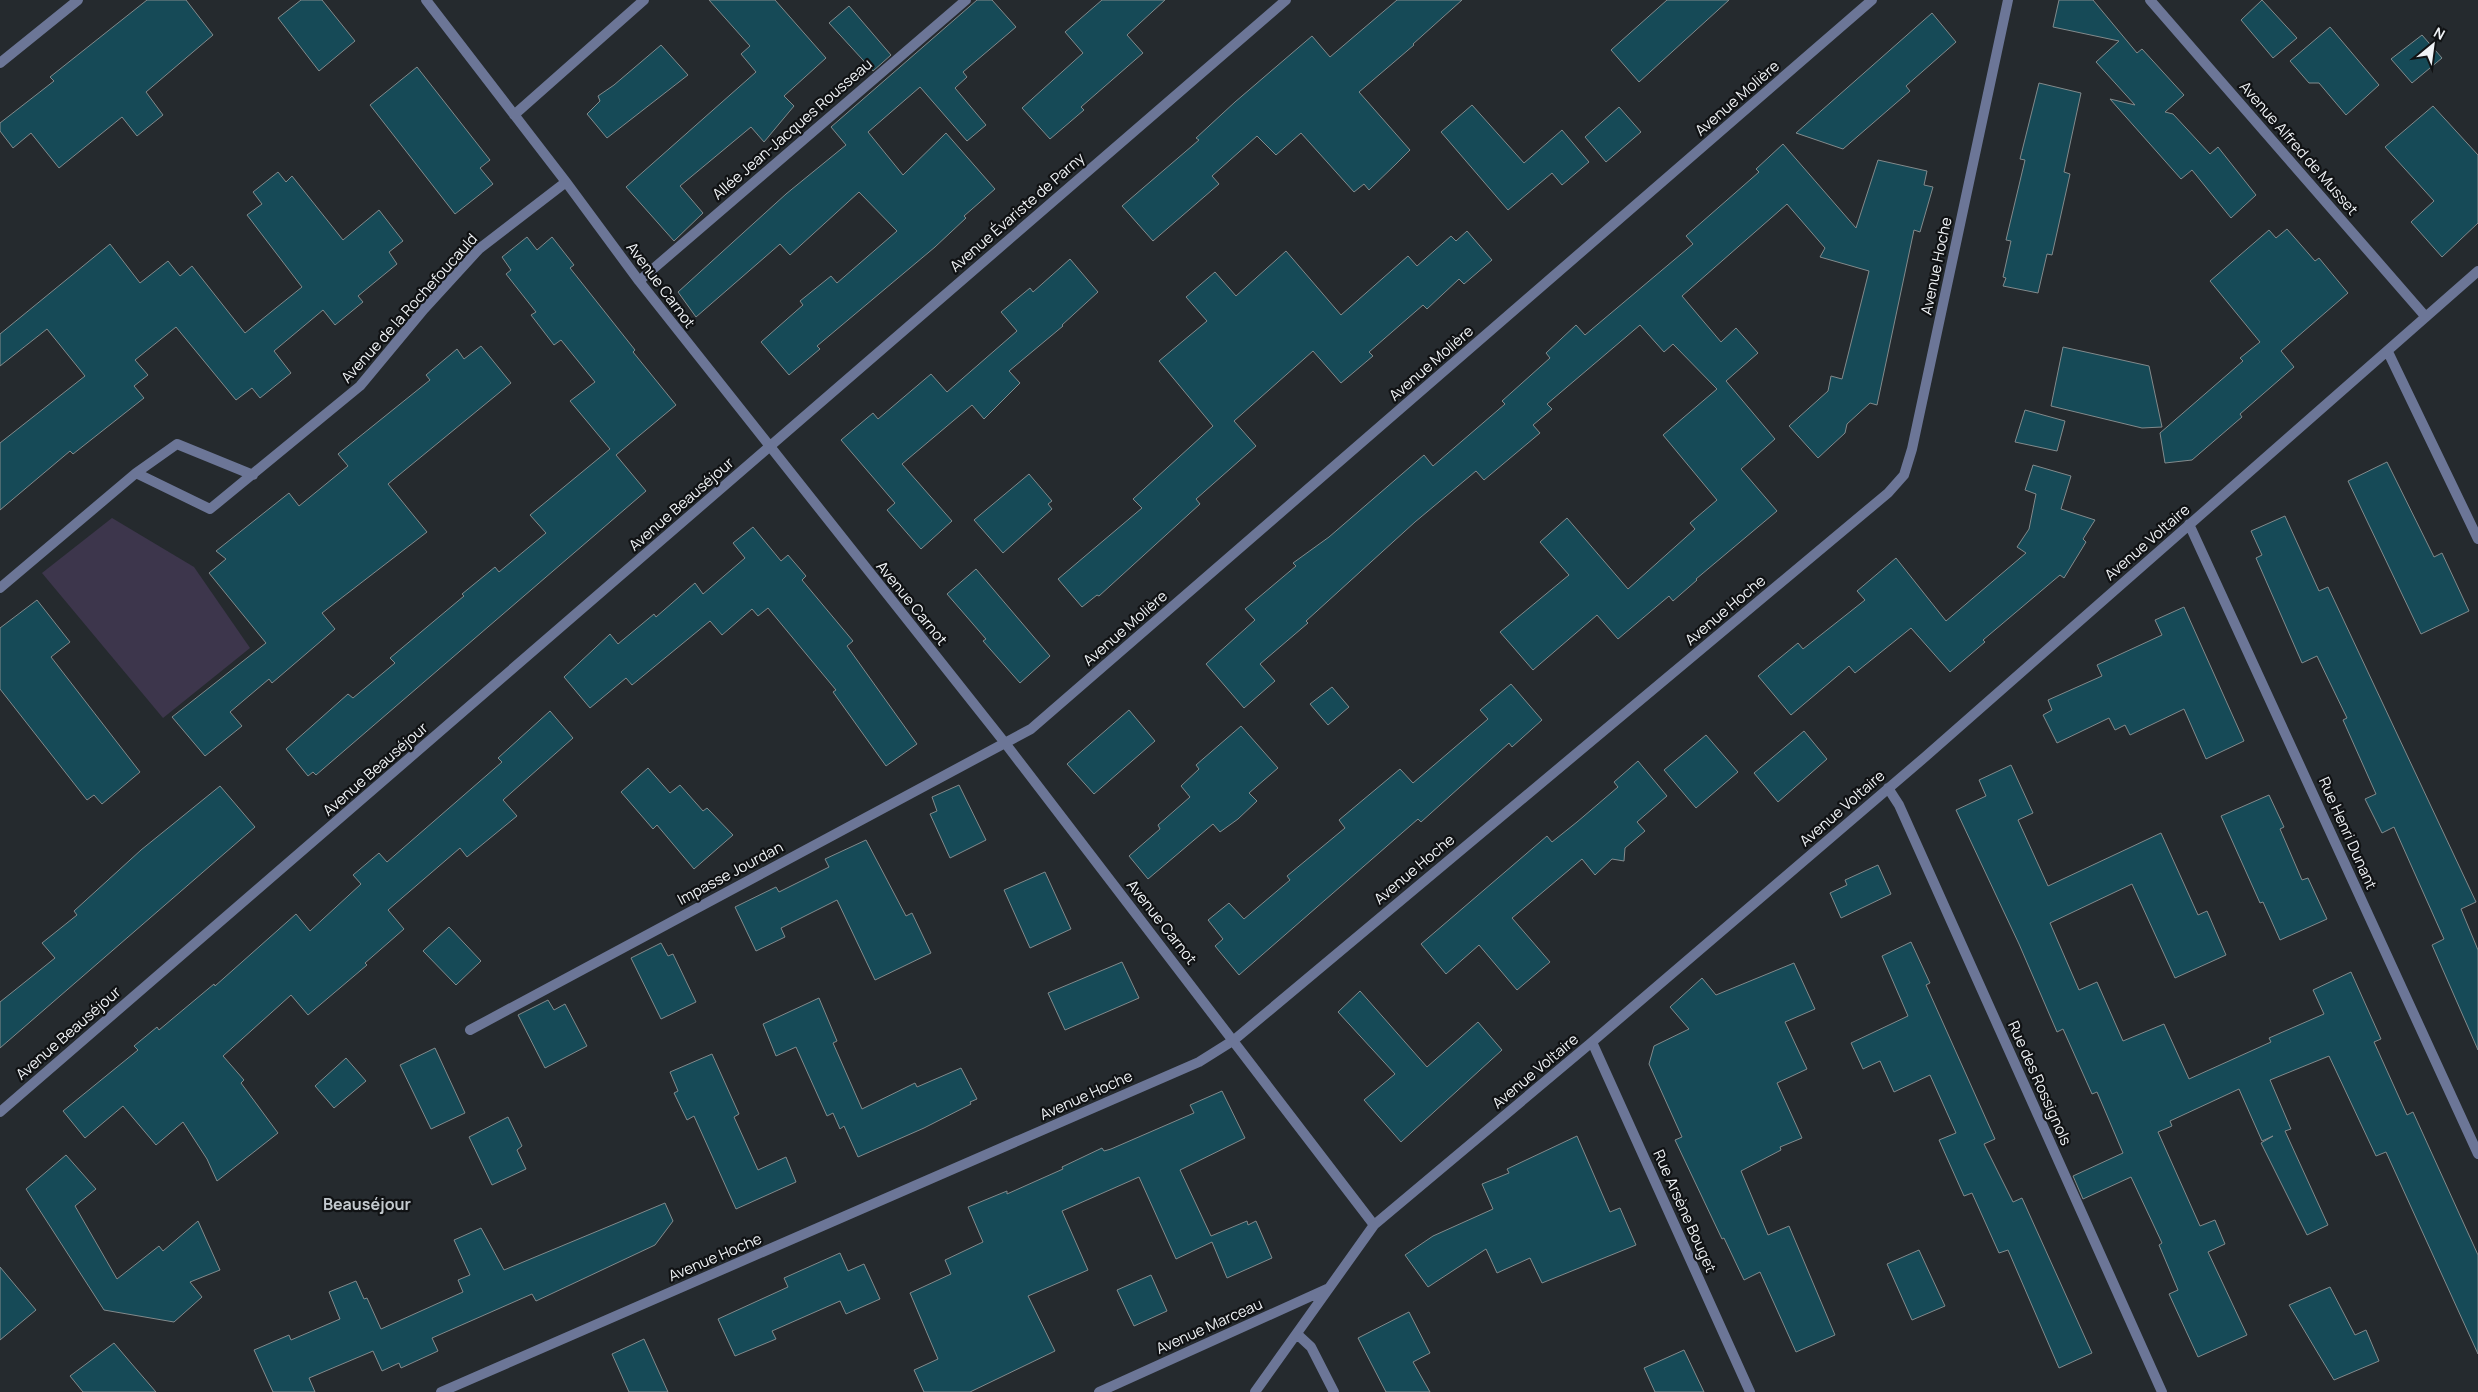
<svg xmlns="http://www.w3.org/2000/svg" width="2478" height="1392" font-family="Manrope,sans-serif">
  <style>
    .green { fill: #3d364c }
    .building { fill: #164a57; stroke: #828a8c }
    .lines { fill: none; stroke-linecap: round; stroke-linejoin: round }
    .street { stroke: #6c7697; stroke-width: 10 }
    .labels { text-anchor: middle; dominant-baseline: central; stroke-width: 4.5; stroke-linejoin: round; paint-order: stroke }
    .street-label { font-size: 15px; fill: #f0f3f6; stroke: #101214 }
    .neighbourhood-label { font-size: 16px; font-weight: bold; fill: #c4cacf; stroke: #101214 }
  </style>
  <rect width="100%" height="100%" fill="#252a2e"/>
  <path class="green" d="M 112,518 L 194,567 L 250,648 L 163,718 L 42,573 Z"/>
  <path class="building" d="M 147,0 L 186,0 L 213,35 L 146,92 L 163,115 L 137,136 L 122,117 L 59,168 L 31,133 L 13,148 L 0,131 L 0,123 L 54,81 L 50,77 Z
    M 301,0 L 322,0 L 355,41 L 319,71 L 278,18 Z
    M 709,0 L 775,0 L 826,58 L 784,96 L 794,106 L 764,142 L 751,127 L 680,186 L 703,213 L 674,241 L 626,187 L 756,72 L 741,54 L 750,46 Z
    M 977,0 L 992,0 L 1016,27 L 963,72 L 967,77 L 955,88 L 986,125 L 967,141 L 920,87 L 868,132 L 903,175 L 946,133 L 995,189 L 964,216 L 966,218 L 935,247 L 817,346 L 820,349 L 789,375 L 761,342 L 803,305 L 800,301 L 831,276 L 837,283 L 897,231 L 859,192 L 790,255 L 780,244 L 696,317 L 678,292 L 786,194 L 846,145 L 831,127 Z
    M 1102,0 L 1165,0 L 1127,35 L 1143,53 L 1081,107 L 1084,110 L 1050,139 L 1022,108 L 1083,53 L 1065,32 Z
    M 1397,0 L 1462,0 L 1413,44 L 1414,45 L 1359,92 L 1410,150 L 1396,164 L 1369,190 L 1364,184 L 1354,192 L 1301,133 L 1276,155 L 1257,136 L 1212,176 L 1219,184 L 1153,241 L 1122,206 L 1199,140 L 1196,138 L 1235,102 L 1312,36 L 1330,57 Z
    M 1667,0 L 1729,0 L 1639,82 L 1611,50 Z
    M 2059,0 L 2093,0 L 2137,53 L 2142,49 L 2184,95 L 2165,112 L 2173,114 L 2210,154 L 2218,147 L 2256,195 L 2231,218 L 2192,170 L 2181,179 L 2110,99 L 2135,105 L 2096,62 L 2119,41 L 2053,27 Z
    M 2262,0 L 2297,38 L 2273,58 L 2241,20 Z
    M 849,6 L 891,55 L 873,71 L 829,23 Z
    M 1932,13 L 1956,42 L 1906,86 L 1910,91 L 1843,149 L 1796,133 Z
    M 2330,27 L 2379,85 L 2346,115 L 2319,83 L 2309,83 L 2290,61 Z
    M 2422,35 L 2442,58 L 2412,83 L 2391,59 Z
    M 661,45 L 688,75 L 607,138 L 587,114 L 600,101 L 598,96 L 614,85 Z
    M 417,67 L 490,160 L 480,168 L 493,184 L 455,214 L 370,105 Z
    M 2039,83 L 2081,93 L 2064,172 L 2070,174 L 2052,255 L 2047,254 L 2038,293 L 2003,286 L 2006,278 L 2003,277 L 2011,241 L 2006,240 L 2025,160 L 2020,159 Z
    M 1472,105 L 1524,163 L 1562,130 L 1589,162 L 1562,185 L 1552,173 L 1508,210 L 1441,132 Z
    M 2433,106 L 2478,155 L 2478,223 L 2442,257 L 2411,222 L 2434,201 L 2385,147 Z
    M 1619,107 L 1641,132 L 1606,162 L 1585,137 Z
    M 1783,144 L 1856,228 L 1878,160 L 1927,171 L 1924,185 L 1933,187 L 1920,232 L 1914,230 L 1877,405 L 1870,403 L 1847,424 L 1845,433 L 1818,458 L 1789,426 L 1828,391 L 1831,376 L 1842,379 L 1869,271 L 1820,257 L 1825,248 L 1787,204 L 1682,296 L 1721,342 L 1736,328 L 1758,353 L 1726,381 L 1775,439 L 1741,469 L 1777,511 L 1696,579 L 1697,580 L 1673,601 L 1669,596 L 1618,639 L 1597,615 L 1533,670 L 1500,632 L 1569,575 L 1540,542 L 1567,518 L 1628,589 L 1695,529 L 1690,523 L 1717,500 L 1663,435 L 1717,389 L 1673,344 L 1664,352 L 1640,325 L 1547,404 L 1552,409 L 1533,425 L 1540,433 L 1484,480 L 1476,471 L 1415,522 L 1306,621 L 1308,623 L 1260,664 L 1275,681 L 1244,708 L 1206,664 L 1255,620 L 1245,609 L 1296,566 L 1293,563 L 1329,537 L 1424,455 L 1433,466 L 1505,404 L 1502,401 L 1550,358 L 1546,353 L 1576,325 L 1585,335 L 1693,244 L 1686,236 L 1759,172 L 1756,169 Z
    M 278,172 L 286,182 L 292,176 L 343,240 L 379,210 L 403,241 L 389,252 L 397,264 L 358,296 L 363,302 L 335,325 L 323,310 L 274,351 L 291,373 L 260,398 L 252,388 L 236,400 L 176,327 L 135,360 L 148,375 L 134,386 L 144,398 L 73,454 L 70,451 L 0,510 L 0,443 L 85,376 L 47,329 L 0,366 L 0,334 L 110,244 L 140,283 L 168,261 L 180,276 L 192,266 L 245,333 L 302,287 L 247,215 L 262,204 L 253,192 Z
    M 2287,229 L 2315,261 L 2319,258 L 2348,293 L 2281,351 L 2294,367 L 2240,414 L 2242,417 L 2192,460 L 2165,463 L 2160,433 L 2243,361 L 2240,358 L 2260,342 L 2210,281 L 2269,230 L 2276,238 Z
    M 1467,231 L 1492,260 L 1464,284 L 1459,279 L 1427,309 L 1423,305 L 1369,352 L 1373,356 L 1341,383 L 1313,351 L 1234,421 L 1256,446 L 1196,499 L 1200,504 L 1099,596 L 1097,595 L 1082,607 L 1058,579 L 1142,508 L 1133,499 L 1213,426 L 1159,361 L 1207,321 L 1186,297 L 1215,272 L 1236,296 L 1286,251 L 1341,315 L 1408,256 L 1417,266 L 1451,236 L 1456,241 Z
    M 527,237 L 537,250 L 552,237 L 574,265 L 570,268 L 635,350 L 633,352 L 676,405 L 616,455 L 646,491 L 316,775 L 313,772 L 308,776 L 286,749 L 348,694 L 353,698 L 395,663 L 390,658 L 464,596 L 462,594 L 495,567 L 499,572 L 546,533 L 530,515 L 610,449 L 570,401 L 595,382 L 561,340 L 554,345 L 531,315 L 536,312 L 506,274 L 511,270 L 502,257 Z
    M 1070,259 L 1098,292 L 1062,325 L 1063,326 L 1009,371 L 1020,383 L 984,419 L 972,405 L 902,464 L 952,521 L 921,549 L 887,510 L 895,503 L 841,440 L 873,413 L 878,419 L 931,374 L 947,392 L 1017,331 L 1001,312 L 1030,288 L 1033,292 Z
    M 481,346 L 511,383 L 388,484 L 427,532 L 322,613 L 335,629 L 272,683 L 269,679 L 230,712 L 242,726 L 205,756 L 172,717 L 266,643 L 209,573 L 226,559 L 216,551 L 289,493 L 299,506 L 348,466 L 338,454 L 430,380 L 426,375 L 457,349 L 464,359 Z
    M 2063,347 L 2149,366 L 2162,427 L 2142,428 L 2051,406 Z
    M 2025,410 L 2065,421 L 2057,451 L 2015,442 Z
    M 2387,462 L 2434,557 L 2442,553 L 2469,611 L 2421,634 L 2348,481 Z
    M 2033,465 L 2071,476 L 2061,509 L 2095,520 L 2083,539 L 2086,542 L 2064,578 L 2060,575 L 1983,640 L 1985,642 L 1950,672 L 1911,628 L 1855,673 L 1849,666 L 1791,715 L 1758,676 L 1798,643 L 1803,649 L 1865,600 L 1857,591 L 1896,558 L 1946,621 L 2026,553 L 2017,547 L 2029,529 L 2036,494 L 2025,490 Z
    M 1029,474 L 1052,501 L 1048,504 L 1052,509 L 1003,553 L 974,520 Z
    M 2285,516 L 2319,591 L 2328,587 L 2476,902 L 2461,909 L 2478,950 L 2478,1050 L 2432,945 L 2444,939 L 2394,827 L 2382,833 L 2365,799 L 2376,794 L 2343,720 L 2347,718 L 2317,656 L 2302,663 L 2256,558 L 2262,555 L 2251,531 Z
    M 753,527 L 781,561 L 788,555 L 806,576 L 802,580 L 853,641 L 847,646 L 917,744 L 886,766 L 833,692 L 836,690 L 768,608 L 758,616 L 752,609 L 722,635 L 710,621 L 632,685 L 626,678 L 590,708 L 564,677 L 610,634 L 618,644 L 654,614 L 656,617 L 695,583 L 703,594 L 745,558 L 733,543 Z
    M 976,569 L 1050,656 L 1020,683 L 983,641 L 986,639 L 947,594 Z
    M 37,600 L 70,642 L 51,657 L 140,772 L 102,804 L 94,795 L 87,800 L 0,689 L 0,628 Z
    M 2184,607 L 2244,741 L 2206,759 L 2184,709 L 2130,735 L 2125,725 L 2115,730 L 2109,718 L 2057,743 L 2043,715 L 2052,710 L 2048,700 L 2102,676 L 2097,665 L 2162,635 L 2155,620 Z
    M 1511,684 L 1542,720 L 1512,747 L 1509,743 L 1421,822 L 1418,819 L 1239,975 L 1215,946 L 1223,939 L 1208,920 L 1229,903 L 1244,919 L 1290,880 L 1287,876 L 1345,828 L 1339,820 L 1400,769 L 1413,783 L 1488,719 L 1480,710 Z
    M 1332,687 L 1349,707 L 1328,725 L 1310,704 Z
    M 1129,710 L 1155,741 L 1094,794 L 1067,764 Z
    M 550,711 L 573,738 L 503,800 L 517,816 L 467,857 L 460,848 L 388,910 L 404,929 L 365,963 L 367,965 L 308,1015 L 291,995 L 223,1056 L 244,1080 L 241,1083 L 278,1133 L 217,1181 L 207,1159 L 183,1122 L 156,1145 L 123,1106 L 85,1138 L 63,1111 L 138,1050 L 134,1046 L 157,1027 L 159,1030 L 214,984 L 215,986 L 296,914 L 310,931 L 361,884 L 353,875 L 379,853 L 387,862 L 502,762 L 498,758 Z
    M 1241,726 L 1278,768 L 1249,793 L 1257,801 L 1238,819 L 1220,832 L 1213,824 L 1148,879 L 1129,856 L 1160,829 L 1158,825 L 1190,797 L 1181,786 L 1199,769 L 1196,765 Z
    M 1804,731 L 1827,759 L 1778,802 L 1754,773 Z
    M 1706,735 L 1738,772 L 1696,808 L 1664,770 Z
    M 1638,761 L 1667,796 L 1637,822 L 1645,831 L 1625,848 L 1624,861 L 1612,859 L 1595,875 L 1582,859 L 1512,918 L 1550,962 L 1517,990 L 1479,945 L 1446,974 L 1421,944 L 1547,836 L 1552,842 L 1577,822 L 1618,787 L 1614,782 Z
    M 2011,765 L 2033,813 L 2018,820 L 2048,886 L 2161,833 L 2198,915 L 2207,911 L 2226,955 L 2175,978 L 2132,884 L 2050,923 L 2079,990 L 2097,982 L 2123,1041 L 2164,1024 L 2189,1079 L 2271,1042 L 2269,1038 L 2324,1014 L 2313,990 L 2351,972 L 2381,1039 L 2374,1042 L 2407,1115 L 2413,1112 L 2478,1255 L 2478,1354 L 2386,1152 L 2376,1156 L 2329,1056 L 2270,1080 L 2291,1129 L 2285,1131 L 2328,1225 L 2307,1235 L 2261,1143 L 2273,1136 L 2262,1141 L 2239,1089 L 2170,1121 L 2172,1126 L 2158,1132 L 2200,1226 L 2215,1220 L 2225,1244 L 2208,1252 L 2247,1335 L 2198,1357 L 2169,1294 L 2178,1290 L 2159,1245 L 2162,1243 L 2131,1177 L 2083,1199 L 2073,1176 L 2123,1153 L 2097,1092 L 2092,1094 L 2063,1029 L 2057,1032 L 2019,944 L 1956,810 L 1986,796 L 1979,780 Z
    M 648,768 L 670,793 L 680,785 L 703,811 L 707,808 L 733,835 L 694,869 L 657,825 L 653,829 L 621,792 Z
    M 959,785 L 986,840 L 950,858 L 930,814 L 937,811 L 932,797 Z
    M 220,786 L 255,827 L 0,1048 L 0,1002 L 55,958 L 42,943 L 77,915 L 74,911 L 141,850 Z
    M 2269,795 L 2284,827 L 2280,829 L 2302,880 L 2308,878 L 2327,919 L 2280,940 L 2263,902 L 2260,903 L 2221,816 Z
    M 866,840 L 906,916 L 912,913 L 931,953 L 875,980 L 837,900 L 781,928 L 785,937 L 756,951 L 735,907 L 776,887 L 779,892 L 829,867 L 825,859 Z
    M 1878,865 L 1891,894 L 1841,918 L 1830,893 L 1847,885 L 1845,880 Z
    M 1045,872 L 1071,929 L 1030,948 L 1004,890 Z
    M 449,927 L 481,961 L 456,985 L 423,951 Z
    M 1911,942 L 1930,983 L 1926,985 L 1995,1139 L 1984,1144 L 2013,1202 L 2022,1198 L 2092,1353 L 2059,1368 L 2008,1250 L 1999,1253 L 1972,1193 L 1964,1196 L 1939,1140 L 1956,1133 L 1930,1075 L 1894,1092 L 1880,1061 L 1863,1069 L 1851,1043 L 1908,1016 L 1882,956 Z
    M 661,943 L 668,956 L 673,954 L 696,1002 L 661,1019 L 631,958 Z
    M 1122,962 L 1139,998 L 1065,1030 L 1048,993 Z
    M 1794,963 L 1815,1009 L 1785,1022 L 1807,1069 L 1777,1083 L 1802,1138 L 1780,1147 L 1781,1150 L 1741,1171 L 1768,1235 L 1789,1226 L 1835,1335 L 1796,1352 L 1760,1272 L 1744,1280 L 1724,1238 L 1722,1239 L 1675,1140 L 1682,1137 L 1649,1064 L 1654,1046 L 1689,1029 L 1670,1007 L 1702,978 L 1716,995 Z
    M 1360,991 L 1427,1067 L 1478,1022 L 1502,1050 L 1401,1142 L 1364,1100 L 1395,1074 L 1338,1012 Z
    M 819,998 L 837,1041 L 833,1043 L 862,1109 L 915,1083 L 917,1087 L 961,1068 L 977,1099 L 970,1102 L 971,1104 L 924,1128 L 858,1157 L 844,1126 L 840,1129 L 833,1113 L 827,1116 L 796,1047 L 776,1056 L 763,1024 Z
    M 548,1000 L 554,1010 L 565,1004 L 587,1046 L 545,1068 L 518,1015 Z
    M 435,1048 L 465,1113 L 431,1129 L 400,1065 Z
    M 712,1054 L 739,1114 L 734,1117 L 758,1170 L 786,1157 L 796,1182 L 736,1209 L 694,1116 L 687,1120 L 674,1093 L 678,1091 L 670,1072 Z
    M 346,1058 L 366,1081 L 334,1108 L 315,1086 Z
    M 1222,1091 L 1245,1138 L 1180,1170 L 1211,1236 L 1247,1221 L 1248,1225 L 1256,1221 L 1272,1258 L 1227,1278 L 1212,1242 L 1176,1259 L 1139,1177 L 1062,1211 L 1088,1270 L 1028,1296 L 1055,1351 L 970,1392 L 924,1392 L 914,1370 L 938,1359 L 910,1293 L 951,1274 L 945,1260 L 983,1242 L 968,1207 L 1007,1191 L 1007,1194 L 1063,1169 L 1062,1167 L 1102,1148 L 1104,1151 L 1111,1149 L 1194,1113 L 1190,1105 Z
    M 508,1117 L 522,1146 L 517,1150 L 526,1169 L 492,1185 L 469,1137 Z
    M 1577,1136 L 1610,1212 L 1620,1208 L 1636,1245 L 1542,1283 L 1530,1258 L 1497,1273 L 1486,1249 L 1428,1287 L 1405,1255 L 1433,1236 L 1493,1209 L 1482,1184 L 1509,1173 L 1507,1169 Z
    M 66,1155 L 96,1189 L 75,1206 L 117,1279 L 159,1246 L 163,1251 L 198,1221 L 220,1270 L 190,1282 L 202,1297 L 174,1322 L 104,1310 L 26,1189 Z
    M 665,1203 L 673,1221 L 655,1245 L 536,1301 L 532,1294 L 432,1338 L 438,1351 L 401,1368 L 399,1363 L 382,1371 L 373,1351 L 309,1378 L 315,1392 L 273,1392 L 254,1350 L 289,1335 L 291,1340 L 340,1319 L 329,1292 L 356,1281 L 364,1299 L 367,1298 L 381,1329 L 463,1292 L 458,1280 L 470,1275 L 454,1240 L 481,1228 L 504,1270 Z
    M 1919,1250 L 1945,1306 L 1912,1320 L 1887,1264 Z
    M 840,1253 L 848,1271 L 864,1264 L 880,1299 L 846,1314 L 840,1301 L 772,1331 L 776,1339 L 735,1356 L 718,1319 L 788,1287 L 784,1278 Z
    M 0,1267 L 36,1310 L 0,1340 Z
    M 1151,1275 L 1167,1311 L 1134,1326 L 1117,1290 Z
    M 2330,1287 L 2355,1335 L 2366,1330 L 2379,1361 L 2334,1380 L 2289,1305 Z
    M 1409,1312 L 1430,1353 L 1413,1362 L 1430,1392 L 1386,1392 L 1358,1338 Z
    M 644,1339 L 668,1392 L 629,1392 L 612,1354 Z
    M 114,1343 L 131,1363 L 156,1392 L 83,1392 L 70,1376 Z
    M 1684,1350 L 1704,1392 L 1655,1392 L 1644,1368 Z"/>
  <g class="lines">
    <path class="street" d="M 426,0 L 566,182 L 639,281 L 1005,743 L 1374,1225
      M 2150,0 L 2425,316
      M 0,63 L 78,0
      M 514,115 L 644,0
      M 639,281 L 966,0
      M 2388,352 L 2478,539
      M 136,473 L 177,444 L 253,475
      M 2189,524 L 2478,1154
      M 0,588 L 136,473 L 210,509 L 360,386 L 424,309 L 479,249 L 566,182
      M 1888,788 L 1899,805 L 2162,1392
      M 470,1030 L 1031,729 L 1872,0
      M 1592,1042 L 1750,1392
      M 0,1112 L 1286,0
      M 1297,1334 L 1311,1347 L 1334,1392
      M 441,1392 L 1199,1062 L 1234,1040 L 1888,493 L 1904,475 L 1912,449 L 2008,0
      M 1099,1392 L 1329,1288
      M 1255,1392 L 1374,1225 L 1592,1042 L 1925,757 L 2478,271"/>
  </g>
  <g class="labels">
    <g class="street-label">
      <text transform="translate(1737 98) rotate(-41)">Avenue Molière</text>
      <text transform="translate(792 129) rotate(-41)">Allée Jean-Jacques Rousseau</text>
      <text transform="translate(2299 148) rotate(49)">Avenue Alfred de Musset</text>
      <text transform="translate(1017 212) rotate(-41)">Avenue Évariste de Parny</text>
      <text transform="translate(1936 266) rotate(-78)">Avenue Hoche</text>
      <text transform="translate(661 285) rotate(53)">Avenue Carnot</text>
      <text transform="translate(409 308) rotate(-48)">Avenue de la Rochefoucauld</text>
      <text transform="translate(1431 363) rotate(-41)">Avenue Molière</text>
      <text transform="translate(681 504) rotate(-41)">Avenue Beauséjour</text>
      <text transform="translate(2147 542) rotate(-41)">Avenue Voltaire</text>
      <text transform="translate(912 603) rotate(51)">Avenue Carnot</text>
      <text transform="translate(1725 610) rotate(-40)">Avenue Hoche</text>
      <text transform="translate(1125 628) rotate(-41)">Avenue Molière</text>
      <text transform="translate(375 769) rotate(-41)">Avenue Beauséjour</text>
      <text transform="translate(1842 808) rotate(-41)">Avenue Voltaire</text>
      <text transform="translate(2348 833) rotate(66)">Rue Henri Dunant</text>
      <text transform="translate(1414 869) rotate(-40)">Avenue Hoche</text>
      <text transform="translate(730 873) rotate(-28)">Impasse Jourdan</text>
      <text transform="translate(1162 922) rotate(52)">Avenue Carnot</text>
      <text transform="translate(68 1033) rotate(-41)">Avenue Beauséjour</text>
      <text transform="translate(1535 1071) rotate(-40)">Avenue Voltaire</text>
      <text transform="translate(2040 1083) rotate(66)">Rue des Rossignols</text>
      <text transform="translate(1086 1095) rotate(-24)">Avenue Hoche</text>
      <text transform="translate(1685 1211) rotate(66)">Rue Arsène Bouget</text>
      <text transform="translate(715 1257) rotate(-23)">Avenue Hoche</text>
      <text transform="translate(1209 1326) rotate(-24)">Avenue Marceau</text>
    </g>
    <g class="neighbourhood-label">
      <text x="367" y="1204">Beauséjour</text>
    </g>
  </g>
  <g transform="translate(2433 45) rotate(29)" stroke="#101214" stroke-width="4" paint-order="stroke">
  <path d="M0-4L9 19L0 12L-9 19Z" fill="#f0f3f6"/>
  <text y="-8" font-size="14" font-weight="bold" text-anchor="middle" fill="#f0f3f6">N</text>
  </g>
</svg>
